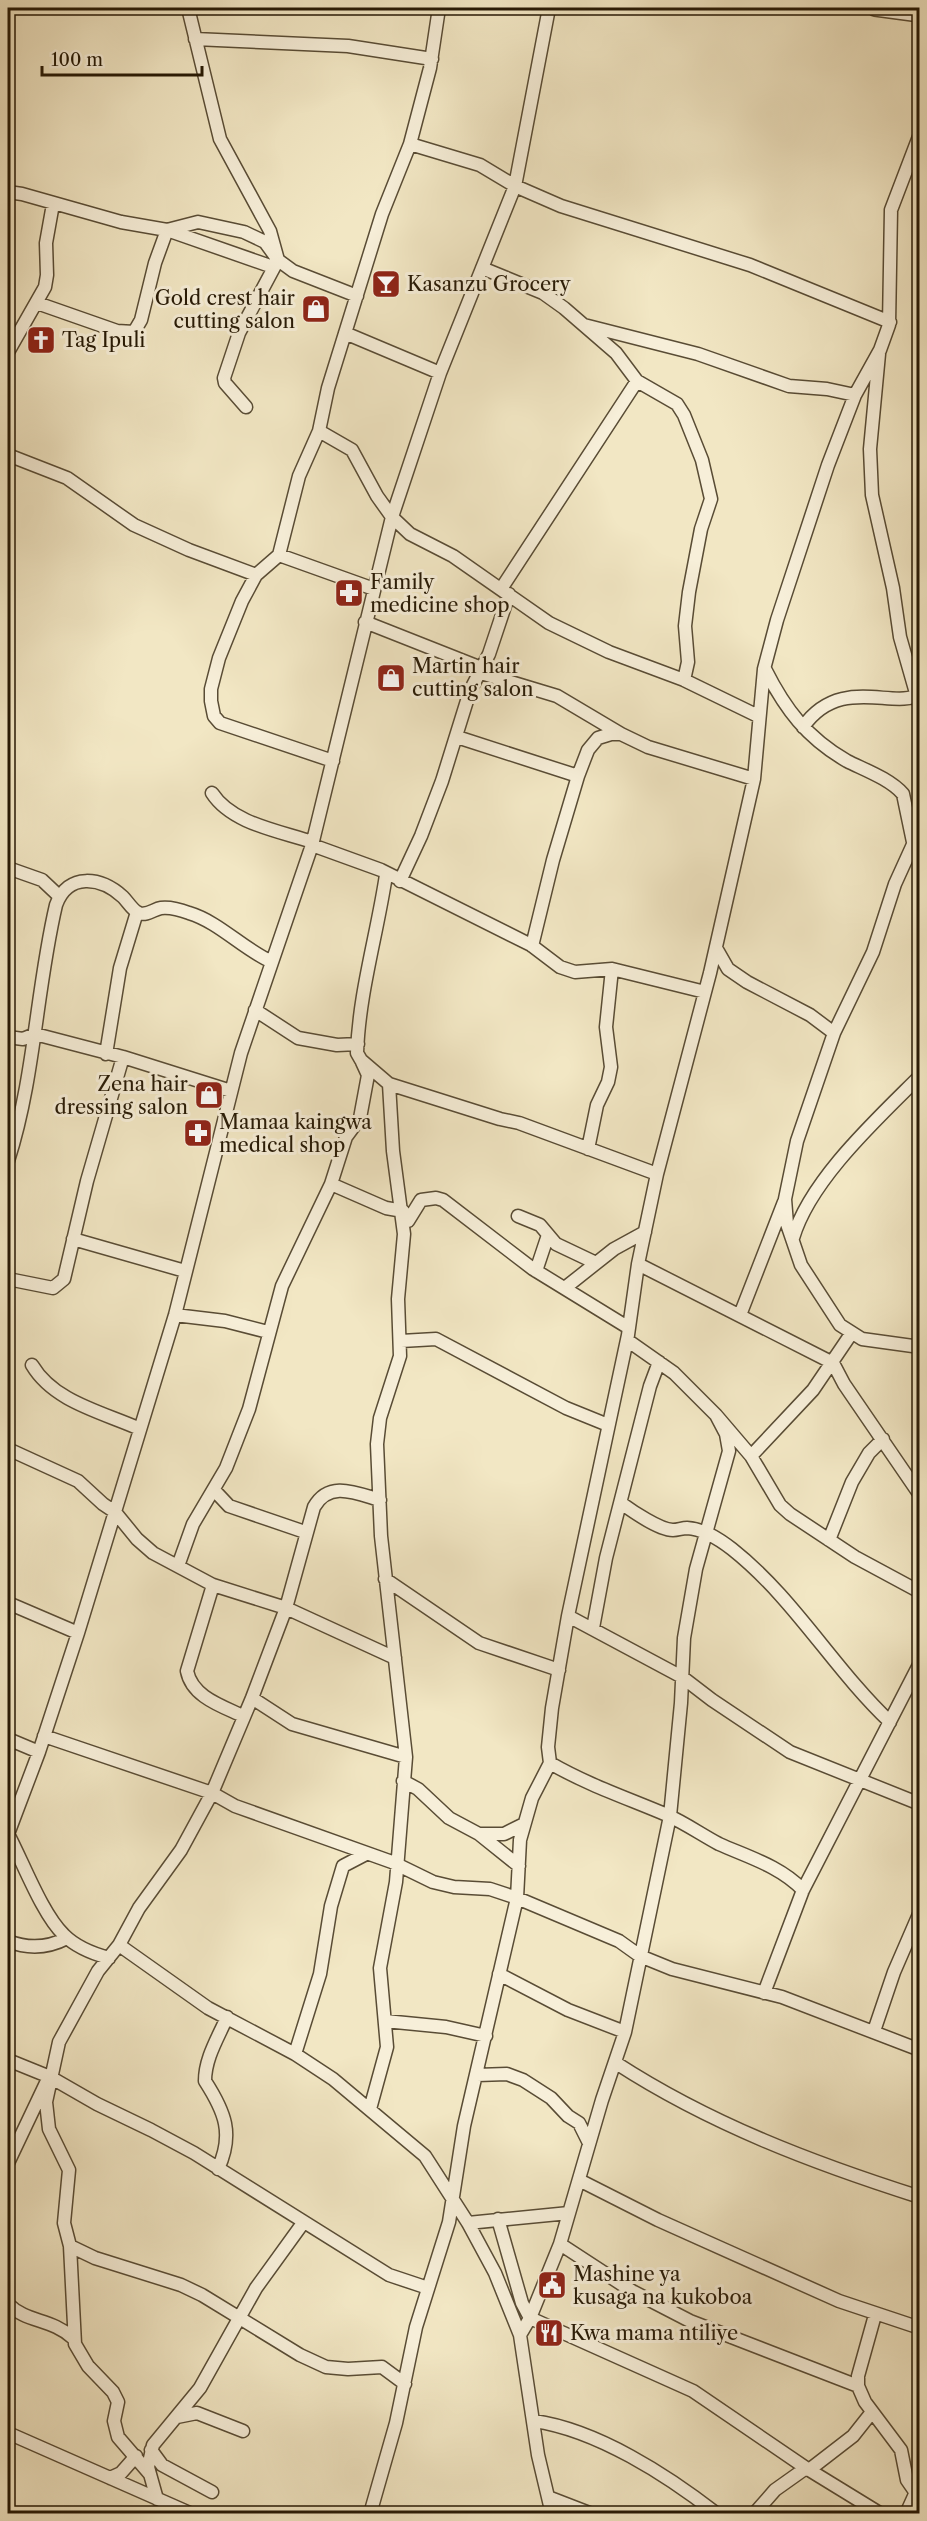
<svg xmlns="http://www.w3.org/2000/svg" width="927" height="2521" font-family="'Libre Caslon Text',serif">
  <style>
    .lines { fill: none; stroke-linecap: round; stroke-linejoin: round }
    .minor-casing { stroke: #594c35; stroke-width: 15 }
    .tertiary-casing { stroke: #594c35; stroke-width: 18 }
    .minor { stroke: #f7efd9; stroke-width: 12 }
    .tertiary { stroke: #f7efd9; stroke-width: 15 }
    .labels { text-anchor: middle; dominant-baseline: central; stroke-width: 6; stroke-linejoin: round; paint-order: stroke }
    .poi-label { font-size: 20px; fill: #261905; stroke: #f7efd9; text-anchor: start }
  </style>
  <rect width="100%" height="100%" fill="#f2e7c4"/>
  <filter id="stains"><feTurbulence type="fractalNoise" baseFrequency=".00333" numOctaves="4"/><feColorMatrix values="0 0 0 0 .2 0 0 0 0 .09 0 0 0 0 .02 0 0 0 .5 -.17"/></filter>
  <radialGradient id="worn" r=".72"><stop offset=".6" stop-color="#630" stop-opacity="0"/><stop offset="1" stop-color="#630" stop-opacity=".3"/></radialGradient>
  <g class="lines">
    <g class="minor-casing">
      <path id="minor" d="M 188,8 L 220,139 L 270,231 L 278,260 L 239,333 L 224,378 L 225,383 L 246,407
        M 195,39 L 348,46 L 432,59
        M 410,144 L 480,165 L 515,186 L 561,206 L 750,265 L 890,322
        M 8,192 L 22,194 L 121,222 L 167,230 L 198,222 L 244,232 L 265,242 L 278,260 L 293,271 L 357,296
        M 482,268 L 543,293 L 564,308 L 616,353 L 637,381 L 677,404 L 684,415 L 702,460 L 711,499 L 701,529 L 689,592 L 685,626 L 688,662 L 684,680
        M 37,303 L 117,331 L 134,332 L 141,320 L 155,263 L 167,230 L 273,267
        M 584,325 L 698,354 L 789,386 L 827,389 L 855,395
        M 345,333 L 440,373
        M 8,352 L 45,287 L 47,275 L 46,243 L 53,204
        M 879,354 L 870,449 L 872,495 L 893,588 L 900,637 L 920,707
        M 319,431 L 352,450 L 377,496 L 392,517 L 410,534 L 453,556 L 549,623 L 609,652 L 684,680 L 758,716
        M 8,455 L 67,478 L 134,525 L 189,550 L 256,575
        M 279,555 L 374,589
        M 501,589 L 637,381
        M 365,622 L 484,669
        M 765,669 C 785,709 807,738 847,761 C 865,770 890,779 903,794 L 913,842
        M 481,673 L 557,696 L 621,734
        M 803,727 C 841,673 897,712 920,693
        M 457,737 L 578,776
        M 333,761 L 220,723 L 214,716 L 211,701 L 211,689 L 219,658 L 242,601 L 256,575 L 279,555 L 299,476 L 319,431 L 328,388 L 382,214 L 410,144 L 430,68 L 439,8
        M 212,793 C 232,824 280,831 312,842
        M 920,829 L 895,884 L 873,952 L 834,1033 L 797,1141 L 785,1199 L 787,1224 L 801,1265 L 840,1325 L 862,1339 L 920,1347
        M 312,845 L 381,870 L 531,945 L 560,967 L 575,972 L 612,969 L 705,992
        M 8,868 L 42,880 L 59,896
        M 400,881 L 421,836 L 442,781 L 470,691 L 489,654 L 509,594
        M 532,946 L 553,860 L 578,776 L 588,750 L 598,738 L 611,734 L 621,734 L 648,747 L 754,779
        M 716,948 L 728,969 L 747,982 L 810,1015 L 834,1033
        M 255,1010 L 298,1038 L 337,1045 L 358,1044
        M 8,1037 L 23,1039 L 35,1034 L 123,1057 L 231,1091
        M 106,1054 L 120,968 L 137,912
        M 389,1084 L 500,1119 L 519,1123 L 657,1174
        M 588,1149 L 597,1105 L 608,1082 L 611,1067 L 606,1027 L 612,969
        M 8,1161 C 35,1077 36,990 56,905 C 68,872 101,877 123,897 C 128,902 133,911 139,913 C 147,916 154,909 161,908 C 170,907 181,910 189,913 C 219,922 243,949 272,962
        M 331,1184 L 386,1208 L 403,1211
        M 518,1216 L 540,1225 L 556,1244 L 596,1263
        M 404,1222 L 408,1221 L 421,1200 L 436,1198 L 443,1200 L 533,1269 L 629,1328
        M 793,1238 C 810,1180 877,1119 920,1076
        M 73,1239 L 185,1271
        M 638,1264 L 833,1363 L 844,1384 L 920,1495
        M 536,1271 L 548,1235
        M 8,1279 L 53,1288 L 64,1279 L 87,1181 L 123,1057
        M 566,1287 L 614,1249 L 645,1232
        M 175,1315 L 225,1321 L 268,1332
        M 740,1315 L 784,1202
        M 627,1340 L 674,1373 L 716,1415 L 751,1456 L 780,1505 L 790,1514 L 855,1557 L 920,1592
        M 401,1341 L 436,1339 L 566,1408 L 608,1425
        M 32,1365 C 54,1402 102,1412 140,1429
        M 8,1449 L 78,1481 L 103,1504 L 115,1512 L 137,1539 L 153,1553 L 213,1585 L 286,1608 L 395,1658
        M 751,1456 L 813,1390 L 851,1334
        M 214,1490 L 229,1506 L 305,1532
        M 380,1500 C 356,1493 329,1480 314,1507 L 286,1608 L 252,1698 L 212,1793 L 181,1850 L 139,1908 L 119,1945 L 98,1971 L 59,2042 L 46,2102 L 49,2129 L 69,2170 L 64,2223 L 70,2246 L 95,2258 L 181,2285 L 202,2295 L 300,2355 L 326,2367 L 348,2369 L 382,2367 L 405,2384
        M 621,1503 C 632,1511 660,1530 673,1530 C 678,1530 682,1528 687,1528 C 704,1529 719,1539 732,1549 C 794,1598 833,1668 890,1722
        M 829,1540 L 852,1482 L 869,1453 L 883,1439
        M 178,1566 L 193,1524 L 226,1468 L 249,1409 L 282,1286 L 331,1184 L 346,1137 L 360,1118 L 368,1075 L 362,1062
        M 385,1579 L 479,1643 L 559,1670
        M 213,1585 L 187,1671 C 192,1697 222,1706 243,1716
        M 8,1603 L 78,1633
        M 568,1616 L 682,1677 L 712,1700 L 790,1752 L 920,1804
        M 593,1628 L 606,1558 L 650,1386 L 659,1362
        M 252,1698 L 292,1724 L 406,1757
        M 44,1736 L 212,1793 L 235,1806 L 392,1862 L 433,1882 L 454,1887 L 490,1889 L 517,1898 L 619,1941 L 640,1956 L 672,1969 L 782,1997 L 920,2050
        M 8,1739 L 39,1752
        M 550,1763 C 588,1785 627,1798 667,1815 C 685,1823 702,1835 719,1844 C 748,1857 780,1866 803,1890
        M 403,1781 L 418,1789 L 449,1818 L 479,1834 L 519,1866
        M 8,1834 L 39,1752 L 78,1633 L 175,1315 L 241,1053 L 312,845 L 392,517 L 440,373 L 515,186 L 549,8
        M 8,1834 C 23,1862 42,1914 64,1935 C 76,1947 94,1954 109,1958
        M 480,1834 L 504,1834 L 524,1824
        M 8,1941 C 28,1949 48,1948 67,1938
        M 119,1945 L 208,2008 L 295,2054 L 333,2079 L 425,2156 L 468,2223 L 495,2273 L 520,2335 L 538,2455 L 552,2514
        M 499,1974 L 568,2010 L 625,2032
        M 764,1993 L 803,1890 L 920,1663
        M 385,2021 L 446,2027 L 486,2036
        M 874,2031 L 894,1972 L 920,1912
        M 295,2054 L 320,1974 L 331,1906 L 343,1866 L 366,1854
        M 8,2060 L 50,2077 L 97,2104 L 151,2130 L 194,2153 L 389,2275 L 428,2288
        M 616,2063 C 710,2124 813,2163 920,2197
        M 477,2075 L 507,2074 L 523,2080 L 551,2098 L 568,2116 L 579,2123 L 589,2143
        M 370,2109 L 387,2047 L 380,1968 L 396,1882 L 406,1757 L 381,1536 L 377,1444 L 380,1418 L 400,1356 L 398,1299 L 404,1234 L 393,1151 L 389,1084 L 361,1060 L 357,1053 C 359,993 377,935 386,875
        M 8,2163 L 46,2083
        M 218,2169 C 234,2134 225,2112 205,2081 C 205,2058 218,2038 227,2017
        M 579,2180 L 658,2220 L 839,2301 L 920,2328
        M 498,2219 L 522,2303 L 530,2318 L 693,2391 L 806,2468 L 881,2514
        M 468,2223 L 569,2213
        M 560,2244 L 632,2291 L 690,2321 L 858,2386
        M 70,2246 L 75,2344 L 88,2366 L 113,2392 L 118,2402 L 114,2421 L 118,2437 L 149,2473
        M 8,2304 C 27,2323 51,2318 73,2338
        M 875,2315 L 858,2376 L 858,2386 L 865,2402 L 901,2450 L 907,2480 L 916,2493
        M 520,2335 L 530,2318 L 560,2244 L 602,2100 L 625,2032 L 670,1816 L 681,1703 L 684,1638 L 696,1569 L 729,1451 L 726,1434 L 716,1415
        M 177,2417 L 197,2413 L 243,2431
        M 534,2421 C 597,2430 667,2475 717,2514
        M 8,2433 L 192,2514
        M 151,2450 L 162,2465 L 212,2492
        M 809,2470 L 853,2436 L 872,2412
        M 110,2478 L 121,2473 L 136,2456
        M 548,2497 L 592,2514
        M 157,2499 L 148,2467 L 153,2445 L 200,2388 L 256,2288 L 303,2223
        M 370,2514 L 396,2423 L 416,2327 L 449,2222 L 464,2126 L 517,1898 L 520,1840 L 532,1798 L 550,1763 L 548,1747 L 552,1708 L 568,1616 L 628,1335 L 638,1264 L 657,1174 L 710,973 L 754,779 L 764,669 L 777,620 L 828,465 L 855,395 L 880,350 L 889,325 L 891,210 L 920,134
        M 754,2514 L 775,2490 L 806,2468
        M 906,2514 L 920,2483"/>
    </g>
    <g class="tertiary-casing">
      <path id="tertiary" d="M 875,8 L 920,14"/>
    </g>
    <use href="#minor" class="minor"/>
    <use href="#tertiary" class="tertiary"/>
  </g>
  <defs>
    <g id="bar-square" transform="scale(1.5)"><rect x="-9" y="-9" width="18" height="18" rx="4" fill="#8f2418" stroke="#f7efd9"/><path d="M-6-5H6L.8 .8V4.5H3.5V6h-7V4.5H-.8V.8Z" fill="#fff"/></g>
    <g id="shop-square" transform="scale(1.5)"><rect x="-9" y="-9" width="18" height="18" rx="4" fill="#8f2418" stroke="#f7efd9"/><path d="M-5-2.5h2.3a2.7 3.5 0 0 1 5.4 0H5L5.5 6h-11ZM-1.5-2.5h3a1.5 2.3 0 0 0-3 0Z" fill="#fff"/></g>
    <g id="church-square" transform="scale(1.5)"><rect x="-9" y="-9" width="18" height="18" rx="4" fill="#8f2418" stroke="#f7efd9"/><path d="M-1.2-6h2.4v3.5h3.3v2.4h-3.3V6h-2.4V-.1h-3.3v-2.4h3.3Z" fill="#fff"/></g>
    <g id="pharmacy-square" transform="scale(1.5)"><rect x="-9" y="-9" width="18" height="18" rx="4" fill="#8f2418" stroke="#f7efd9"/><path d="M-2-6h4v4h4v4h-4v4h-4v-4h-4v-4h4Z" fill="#fff"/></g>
    <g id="civic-square" transform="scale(1.5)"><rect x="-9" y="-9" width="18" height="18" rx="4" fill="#8f2418" stroke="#f7efd9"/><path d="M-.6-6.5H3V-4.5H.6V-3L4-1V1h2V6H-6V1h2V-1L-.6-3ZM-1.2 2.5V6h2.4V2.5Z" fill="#fff"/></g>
    <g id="restaurant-square" transform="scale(1.5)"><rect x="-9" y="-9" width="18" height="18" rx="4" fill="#8f2418" stroke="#f7efd9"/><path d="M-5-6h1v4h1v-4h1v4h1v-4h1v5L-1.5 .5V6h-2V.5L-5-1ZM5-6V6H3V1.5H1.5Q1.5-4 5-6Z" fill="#fff"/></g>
  </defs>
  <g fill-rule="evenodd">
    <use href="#bar-square" x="386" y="284"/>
    <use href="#shop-square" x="316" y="309"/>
    <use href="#church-square" x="41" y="340"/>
    <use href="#pharmacy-square" x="349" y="593"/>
    <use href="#shop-square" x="391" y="678"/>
    <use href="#shop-square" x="209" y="1095"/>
    <use href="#pharmacy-square" x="198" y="1133"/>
    <use href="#civic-square" x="552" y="2285"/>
    <use href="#restaurant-square" x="549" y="2333"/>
  </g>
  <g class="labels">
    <g class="poi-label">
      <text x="407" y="284">Kasanzu Grocery</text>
      <text x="295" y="298" text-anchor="end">Gold crest hair<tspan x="295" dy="23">cutting salon</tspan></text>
      <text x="62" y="340">Tag Ipuli</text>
      <text x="370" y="582">Family<tspan x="370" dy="23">medicine shop</tspan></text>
      <text x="412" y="666">Martin hair<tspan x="412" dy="23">cutting salon</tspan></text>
      <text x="188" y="1084" text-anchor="end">Zena hair<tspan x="188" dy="23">dressing salon</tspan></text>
      <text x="219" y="1122">Mamaa kaingwa<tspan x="219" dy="23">medical shop</tspan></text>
      <text x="573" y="2274">Mashine ya<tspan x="573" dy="23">kusaga na kukoboa</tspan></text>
      <text x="570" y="2333">Kwa mama ntiliye</text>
    </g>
  </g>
  <rect width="927" height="2521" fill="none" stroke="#f2e7c4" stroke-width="30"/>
  <rect x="9" y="9" width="909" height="2503" fill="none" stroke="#261905" stroke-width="3"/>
  <rect x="15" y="15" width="897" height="2491" fill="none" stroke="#261905" stroke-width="1.5"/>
  <path d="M42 66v9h160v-9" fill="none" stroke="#261905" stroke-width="3"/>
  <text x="51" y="66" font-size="18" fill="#261905" stroke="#f7efd9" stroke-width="4.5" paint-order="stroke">100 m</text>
  <rect width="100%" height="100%" filter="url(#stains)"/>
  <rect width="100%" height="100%" fill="url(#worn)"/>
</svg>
